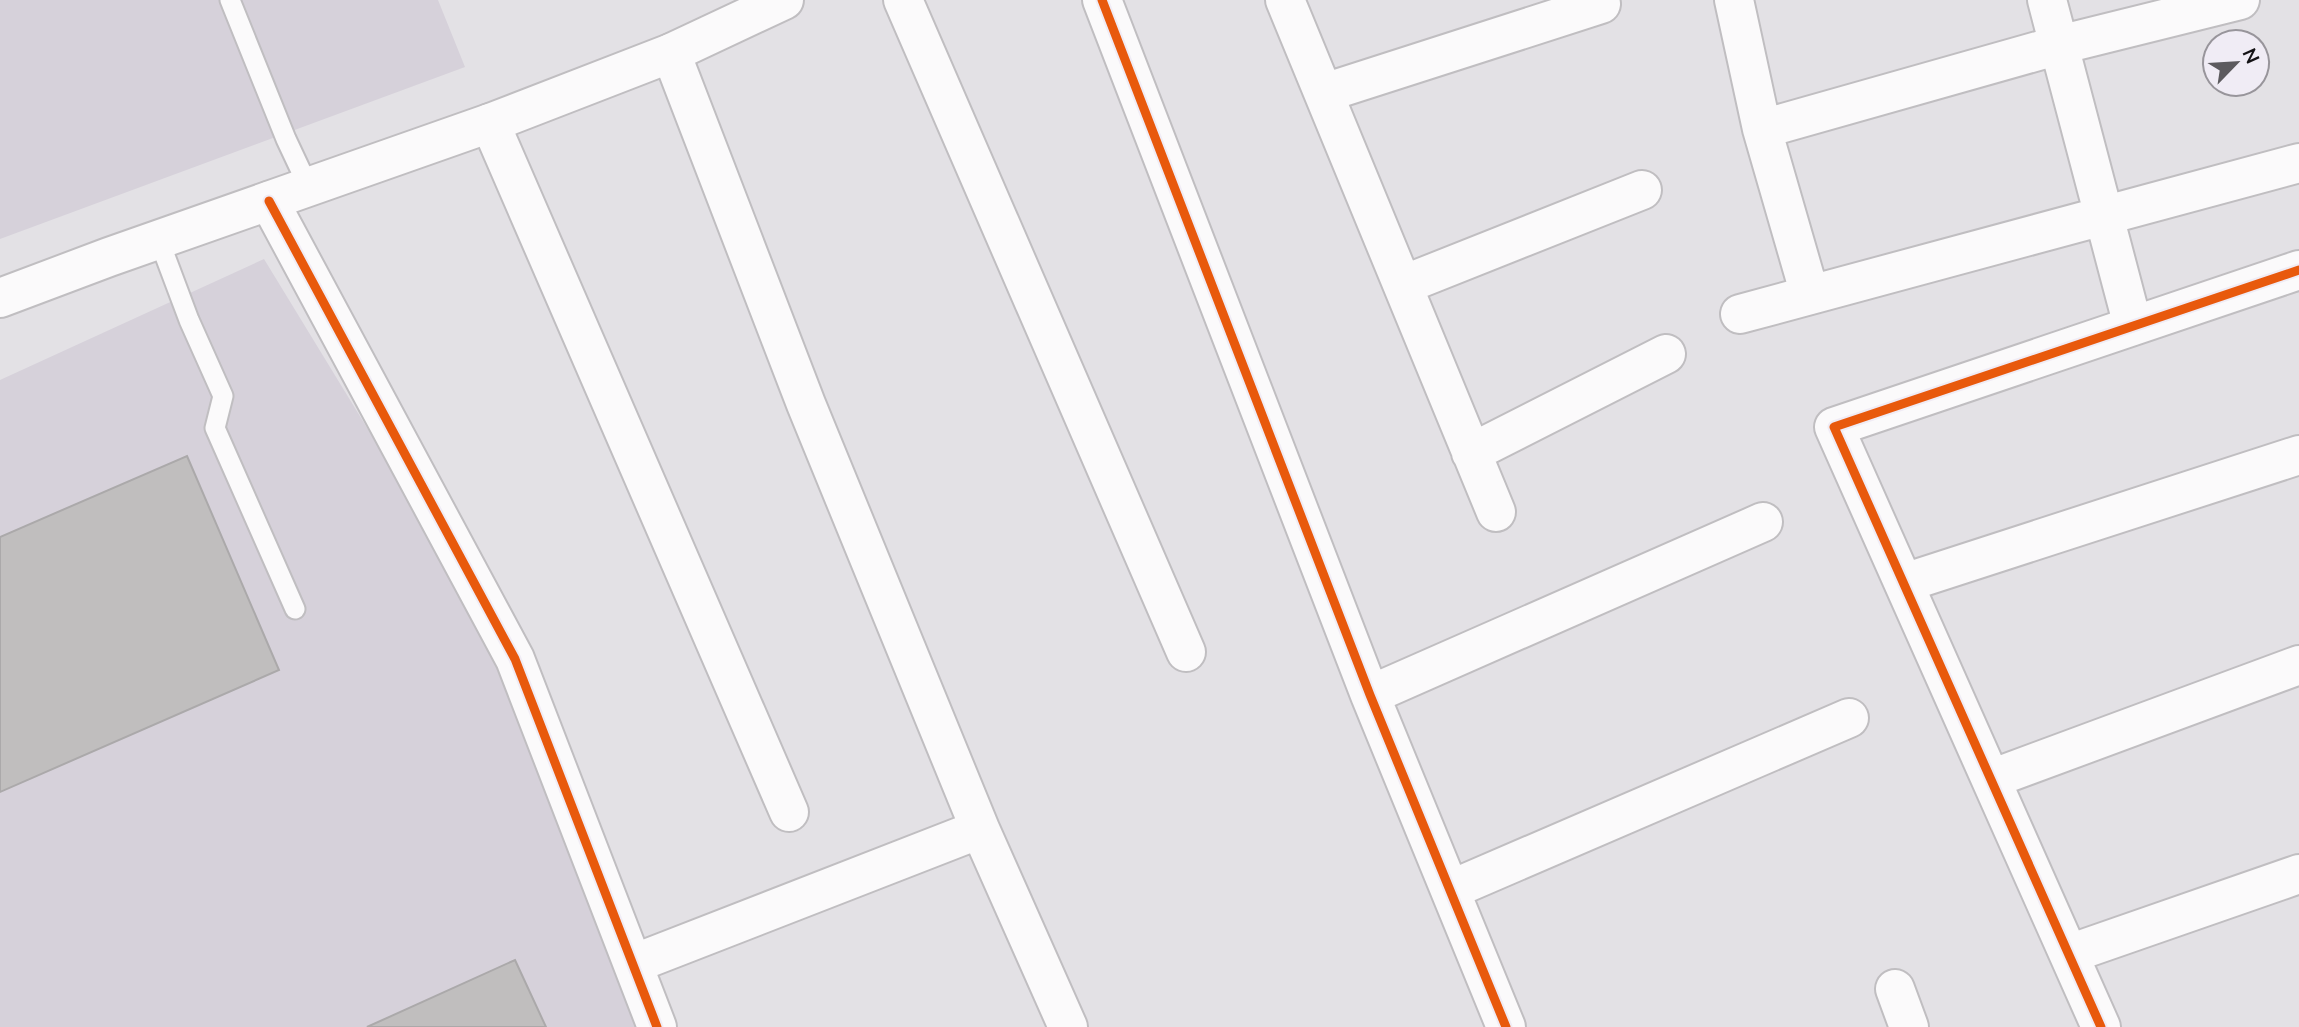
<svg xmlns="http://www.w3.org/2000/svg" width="2299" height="1027" font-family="'Nunito Sans',sans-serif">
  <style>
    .built { fill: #d6d1da }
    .building { fill: #c0bebe; stroke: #aba9aa; stroke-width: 2 }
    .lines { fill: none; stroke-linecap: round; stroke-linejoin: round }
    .service-casing { stroke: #c0bec1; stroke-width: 23 }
    .minor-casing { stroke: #c0bec1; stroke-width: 42 }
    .tertiary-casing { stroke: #c0bec1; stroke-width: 42 }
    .service { stroke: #fbfafb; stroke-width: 19 }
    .minor { stroke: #fbfafb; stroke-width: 38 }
    .tertiary { stroke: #fbfafb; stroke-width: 38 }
    .cycleway-casing { stroke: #f0ecf5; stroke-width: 13 }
    .cycleway { stroke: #e8590c; stroke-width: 9 }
  </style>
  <rect width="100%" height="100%" fill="#e3e1e5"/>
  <path class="built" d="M 0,0 L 438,0 L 465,67 L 0,239 Z
    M 264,259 L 488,626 L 636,1027 L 0,1027 L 0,380 Z"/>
  <path class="building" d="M 187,456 L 279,670 L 0,792 L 0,537 Z
    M 515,960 L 546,1027 L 367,1027 Z"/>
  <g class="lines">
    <g class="service-casing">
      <path id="service" d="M 230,0 L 286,139 L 309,188
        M 159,240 L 189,320 L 223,396 L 215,428 L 295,609"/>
    </g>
    <g class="minor-casing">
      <path id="minor" d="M 903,0 L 1186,652
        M 1102,0 L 1370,695 L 1506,1027
        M 1285,0 L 1496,512
        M 1734,0 L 1762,129 L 1810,295
        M 2047,0 L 2133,326
        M 671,53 L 806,404 L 980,829
        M 1324,93 L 1601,4
        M 490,123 L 789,812
        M 1762,129 L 2059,45 L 2240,0
        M 269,201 L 515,659 L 657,1027
        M 1403,285 L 1642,190
        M 1740,314 L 2299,163
        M 1471,453 L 1666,354
        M 1904,583 L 2299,455
        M 1370,695 L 1763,522
        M 1991,779 L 2299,665
        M 1450,890 L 1849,718
        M 2069,954 L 2299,874
        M 633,964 L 980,829 L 1068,1027
        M 1895,989 L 1909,1027
        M 2101,1027 L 1834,427 L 2299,270"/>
    </g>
    <g class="tertiary-casing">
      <path id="tertiary" d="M 0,298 L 109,257 L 490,123 L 671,53 L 784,0"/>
    </g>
    <use href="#service" class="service"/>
    <use href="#minor" class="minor"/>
    <use href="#tertiary" class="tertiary"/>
    <g class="cycleway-casing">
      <path id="cycleway" d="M 1102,0 L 1370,695 L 1506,1027
        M 269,201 L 515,659 L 657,1027
        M 2101,1027 L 1834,427 L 2299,270"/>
    </g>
    <use href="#cycleway" class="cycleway"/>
  </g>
  <g transform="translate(2236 63) rotate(65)"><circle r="33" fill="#f0ecf5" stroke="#98959b" stroke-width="2"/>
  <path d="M0-5L12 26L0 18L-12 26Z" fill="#5c5a5e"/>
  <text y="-10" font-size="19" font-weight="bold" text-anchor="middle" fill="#141215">N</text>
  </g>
</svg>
